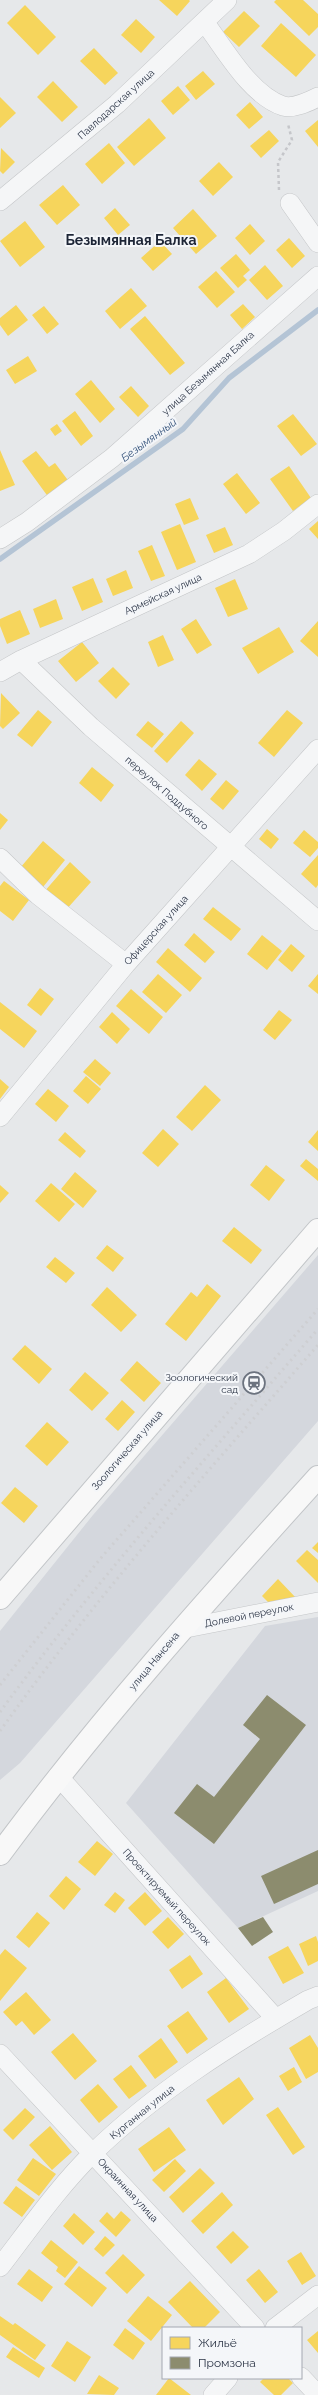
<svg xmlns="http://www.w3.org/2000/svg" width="318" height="2395" font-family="Raleway,sans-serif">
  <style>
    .built { fill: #d4d7dd }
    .homes { fill: #f6d55c }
    .industry { fill: #8c8c6e }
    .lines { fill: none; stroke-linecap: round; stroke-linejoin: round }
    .stream { stroke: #b4c4d5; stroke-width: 5.5 }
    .minor-casing { stroke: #c4c6c8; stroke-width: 20 }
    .major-casing { stroke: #c2c5c8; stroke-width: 24 }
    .path { stroke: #c5c6ca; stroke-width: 2.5; stroke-dasharray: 3 3; stroke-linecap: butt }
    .minor { stroke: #f5f6f7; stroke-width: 19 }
    .major { stroke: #f8f8f8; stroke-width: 22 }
    .rail { stroke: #cecfd2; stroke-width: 3; stroke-dasharray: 2 4; stroke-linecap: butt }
    .labels { text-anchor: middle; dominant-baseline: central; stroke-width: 4; stroke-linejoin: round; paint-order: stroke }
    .street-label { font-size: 10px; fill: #2b3445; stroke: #f4f6f9 }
    .poi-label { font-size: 10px; fill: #2b3445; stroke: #f4f6f9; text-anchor: end }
    .water-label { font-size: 11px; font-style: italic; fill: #34527a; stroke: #f4f6f9 }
    .district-label { font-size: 14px; font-weight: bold; fill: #1d2536; stroke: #f4f6f9 }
  </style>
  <rect width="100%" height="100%" fill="#e6e8ea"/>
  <path class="built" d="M 318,1255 L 318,1421 L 20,1763 L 0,1780 L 0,1631 L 93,1515 Z
    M 318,1617 L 318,1891 L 238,1928 L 126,1803 L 265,1626 Z"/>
  <path class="homes" d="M 159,0 L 189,0 L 190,1 L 177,16 Z
    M 276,0 L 303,0 L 318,14 L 318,27 L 309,36 L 274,2 Z
    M 25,5 L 56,37 L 38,55 L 7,23 Z
    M 244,11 L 260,26 L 239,47 L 223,32 Z
    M 136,19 L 155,37 L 141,53 L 121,35 Z
    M 281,23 L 316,55 L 296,77 L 261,46 Z
    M 94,48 L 118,73 L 105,85 L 80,61 Z
    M 203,71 L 215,84 L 196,100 L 185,86 Z
    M 53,81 L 78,107 L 62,122 L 37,97 Z
    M 178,86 L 190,100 L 173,115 L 161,101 Z
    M 0,97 L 16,113 L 0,128 Z
    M 250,102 L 263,117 L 249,129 L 236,115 Z
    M 149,118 L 166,138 L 134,166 L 117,147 Z
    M 318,120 L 318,147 L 305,131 Z
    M 269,130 L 279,141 L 261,158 L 250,146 Z
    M 109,143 L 125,163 L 102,184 L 85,164 Z
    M 1,148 L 15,162 L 3,174 L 0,171 Z
    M 219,162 L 233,177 L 213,196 L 199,181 Z
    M 63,185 L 80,205 L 57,225 L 39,205 Z
    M 115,208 L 130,225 L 118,235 L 104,218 Z
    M 193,209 L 217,236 L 196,254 L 173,228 Z
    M 25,221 L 45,247 L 20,267 L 0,241 Z
    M 250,224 L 265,241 L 250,255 L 235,238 Z
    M 289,238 L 305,256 L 292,268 L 276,250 Z
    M 160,241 L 172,254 L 153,271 L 141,258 Z
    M 236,254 L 250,270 L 243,276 L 247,280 L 238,288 L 220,268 Z
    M 265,265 L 283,286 L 267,300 L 249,280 Z
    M 216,271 L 235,292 L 217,308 L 198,287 Z
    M 131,288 L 147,306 L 120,329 L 105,311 Z
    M 243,304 L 255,317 L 242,329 L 230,315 Z
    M 16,305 L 28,320 L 8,336 L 0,325 L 0,318 Z
    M 44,306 L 59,324 L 47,334 L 32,315 Z
    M 145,316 L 185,363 L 170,375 L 130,329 Z
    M 28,356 L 37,371 L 15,384 L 6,370 Z
    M 91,380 L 115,409 L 100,423 L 75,394 Z
    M 131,386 L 149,406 L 138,417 L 119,397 Z
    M 75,411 L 93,436 L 81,446 L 62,421 Z
    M 293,414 L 317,444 L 301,456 L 277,426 Z
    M 57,424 L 62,431 L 55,436 L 50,429 Z
    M 0,450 L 15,485 L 0,491 Z
    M 36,451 L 49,467 L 55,463 L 70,483 L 49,498 L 22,461 Z
    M 289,466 L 311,498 L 293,511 L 270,479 Z
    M 237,473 L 260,503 L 246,514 L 223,484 Z
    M 190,498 L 199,519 L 184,525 L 175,504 Z
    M 318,521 L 318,539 L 309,529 Z
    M 180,524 L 196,562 L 177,570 L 161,532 Z
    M 225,527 L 233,545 L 214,553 L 206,535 Z
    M 152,545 L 165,576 L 151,581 L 138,551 Z
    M 126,570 L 133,588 L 113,596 L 106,579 Z
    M 93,578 L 103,602 L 82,611 L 72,587 Z
    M 235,579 L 248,609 L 228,617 L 215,588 Z
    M 56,599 L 63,619 L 40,628 L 33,609 Z
    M 20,610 L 30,634 L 7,644 L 0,626 L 0,619 Z
    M 196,619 L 212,645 L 197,654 L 181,629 Z
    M 318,621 L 318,657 L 300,641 Z
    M 279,627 L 294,652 L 258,674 L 242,648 Z
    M 163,635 L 174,660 L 158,667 L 148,642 Z
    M 82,642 L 99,663 L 76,682 L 58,661 Z
    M 113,667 L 130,684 L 116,699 L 98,681 Z
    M 1,693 L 20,713 L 3,729 L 0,726 Z
    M 38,710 L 52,722 L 32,747 L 17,735 Z
    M 287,710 L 303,723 L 274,757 L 258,743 Z
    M 148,721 L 164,734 L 152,748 L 136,735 Z
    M 181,721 L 194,733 L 167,763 L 154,751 Z
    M 199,759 L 217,774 L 202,791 L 185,775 Z
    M 92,767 L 114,785 L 101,802 L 79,783 Z
    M 226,780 L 239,791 L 223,810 L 210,799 Z
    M 0,813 L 8,820 L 0,830 Z
    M 267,829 L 279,839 L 271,849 L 259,839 Z
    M 304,830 L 318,842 L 318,848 L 310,857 L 293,843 Z
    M 43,841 L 65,860 L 43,887 L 20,868 Z
    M 318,855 L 318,885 L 316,888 L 301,874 Z
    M 70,862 L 91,882 L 65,911 L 44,892 Z
    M 4,881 L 29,900 L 13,921 L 0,911 L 0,886 Z
    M 213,907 L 241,929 L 231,941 L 203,919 Z
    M 194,933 L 215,952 L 205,963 L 184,945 Z
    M 262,935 L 282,951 L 267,970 L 247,954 Z
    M 291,944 L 305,956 L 292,972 L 278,960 Z
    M 168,948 L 202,978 L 190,992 L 156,962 Z
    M 158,974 L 182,995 L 166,1013 L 142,992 Z
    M 318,974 L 318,994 L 308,986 Z
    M 40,988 L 54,999 L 41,1016 L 27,1005 Z
    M 131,989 L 163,1017 L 149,1034 L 116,1006 Z
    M 0,1002 L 37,1031 L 24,1048 L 0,1029 Z
    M 279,1010 L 292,1020 L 275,1040 L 263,1030 Z
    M 112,1012 L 130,1029 L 117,1044 L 99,1027 Z
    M 95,1059 L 111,1073 L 100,1086 L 83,1072 Z
    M 86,1076 L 101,1089 L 88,1104 L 73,1091 Z
    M 0,1079 L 9,1087 L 0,1099 Z
    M 205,1085 L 221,1100 L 192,1131 L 176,1117 Z
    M 48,1089 L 69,1106 L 56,1122 L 35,1104 Z
    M 163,1129 L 179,1144 L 158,1167 L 142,1153 Z
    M 318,1130 L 318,1151 L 308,1142 Z
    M 65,1132 L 86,1151 L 80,1158 L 58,1140 Z
    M 306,1159 L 318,1169 L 318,1181 L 300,1166 Z
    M 266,1165 L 285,1180 L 269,1201 L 250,1185 Z
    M 75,1172 L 97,1191 L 83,1208 L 61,1189 Z
    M 51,1183 L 75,1204 L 59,1222 L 35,1201 Z
    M 0,1185 L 9,1193 L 0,1203 Z
    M 234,1227 L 262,1250 L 251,1264 L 222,1241 Z
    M 107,1245 L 124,1258 L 113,1272 L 96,1258 Z
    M 55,1257 L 75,1273 L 66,1283 L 46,1267 Z
    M 207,1284 L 221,1296 L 186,1341 L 165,1324 L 191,1292 L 197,1297 Z
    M 107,1287 L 137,1315 L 121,1332 L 91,1305 Z
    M 25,1345 L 52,1369 L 39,1384 L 12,1359 Z
    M 137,1361 L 161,1383 L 144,1402 L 120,1380 Z
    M 85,1372 L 109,1393 L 92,1411 L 69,1390 Z
    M 122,1400 L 135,1412 L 118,1431 L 105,1419 Z
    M 47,1422 L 69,1442 L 47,1466 L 25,1446 Z
    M 15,1487 L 38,1506 L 24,1523 L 1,1503 Z
    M 318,1542 L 318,1553 L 312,1548 Z
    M 307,1550 L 318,1560 L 318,1583 L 296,1561 Z
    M 278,1579 L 297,1599 L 271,1605 L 262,1596 Z
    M 97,1841 L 113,1854 L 95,1876 L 78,1862 Z
    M 66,1876 L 81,1889 L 64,1910 L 49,1896 Z
    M 115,1892 L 125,1900 L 115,1913 L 104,1905 Z
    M 145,1892 L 162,1911 L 145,1926 L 128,1908 Z
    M 37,1912 L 50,1923 L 29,1948 L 16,1937 Z
    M 168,1917 L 184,1934 L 168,1949 L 152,1932 Z
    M 316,1936 L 318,1942 L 318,1961 L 308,1966 L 299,1944 Z
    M 288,1946 L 304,1973 L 283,1984 L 268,1957 Z
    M 5,1949 L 27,1968 L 0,2001 L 0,1955 Z
    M 190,1955 L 203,1974 L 182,1989 L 169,1970 Z
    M 226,1978 L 249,2009 L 229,2023 L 207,1992 Z
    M 26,1992 L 51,2020 L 34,2035 L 22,2021 L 16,2026 L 3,2012 Z
    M 188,2011 L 208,2039 L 187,2054 L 167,2026 Z
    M 73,2033 L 97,2061 L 75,2080 L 51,2052 Z
    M 310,2035 L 318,2048 L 318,2072 L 306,2079 L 289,2048 Z
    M 161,2038 L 178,2062 L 155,2079 L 138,2056 Z
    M 131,2065 L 147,2086 L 129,2099 L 113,2079 Z
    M 294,2067 L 302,2082 L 288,2091 L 279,2076 Z
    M 239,2077 L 254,2099 L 223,2125 L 206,2100 Z
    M 98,2084 L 118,2107 L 99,2123 L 80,2100 Z
    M 278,2107 L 305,2147 L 293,2155 L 266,2115 Z
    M 25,2108 L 35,2117 L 13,2140 L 3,2130 Z
    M 50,2126 L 72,2152 L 52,2170 L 29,2145 Z
    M 169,2127 L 186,2150 L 154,2172 L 138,2149 Z
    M 33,2158 L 56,2174 L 39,2196 L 17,2180 Z
    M 175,2159 L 186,2171 L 164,2192 L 152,2180 Z
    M 200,2168 L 215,2183 L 183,2213 L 169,2197 Z
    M 16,2186 L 35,2200 L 22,2217 L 3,2203 Z
    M 222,2192 L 233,2205 L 203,2234 L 191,2221 Z
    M 121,2211 L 131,2220 L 116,2237 L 99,2221 L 107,2212 L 114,2219 Z
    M 74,2213 L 95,2232 L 83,2245 L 63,2226 Z
    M 233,2231 L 249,2247 L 231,2264 L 216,2247 Z
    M 105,2236 L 115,2245 L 103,2257 L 94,2249 Z
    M 51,2240 L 78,2262 L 65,2278 L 56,2271 L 58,2267 L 41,2253 Z
    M 301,2252 L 316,2276 L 302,2285 L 287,2261 Z
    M 123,2254 L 145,2275 L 127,2294 L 105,2273 Z
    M 79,2266 L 107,2288 L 92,2307 L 64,2284 Z
    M 29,2269 L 53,2287 L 42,2302 L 17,2284 Z
    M 259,2269 L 278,2292 L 265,2303 L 246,2280 Z
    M 190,2281 L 220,2312 L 204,2328 L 193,2328 L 168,2302 Z
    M 148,2296 L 172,2315 L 151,2341 L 127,2321 Z
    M 0,2316 L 13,2325 L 15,2323 L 46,2345 L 35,2360 L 0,2335 Z
    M 125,2328 L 145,2343 L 133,2360 L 113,2345 Z
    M 318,2331 L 318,2353 L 307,2340 Z
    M 67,2341 L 91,2357 L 75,2382 L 51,2366 Z
    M 13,2347 L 45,2368 L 39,2378 L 6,2357 Z
    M 99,2375 L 119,2388 L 114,2395 L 87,2394 Z
    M 169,2378 L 191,2395 L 156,2395 Z
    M 264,2378 L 288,2378 L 293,2383 L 281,2395 L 274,2395 L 260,2382 Z"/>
  <path class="industry" d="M 267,1695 L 306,1725 L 214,1844 L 174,1813 L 197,1784 L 214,1797 L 260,1739 L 243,1725 Z
    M 318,1850 L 318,1884 L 274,1904 L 261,1876 Z
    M 263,1917 L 273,1932 L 252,1946 L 238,1928 Z"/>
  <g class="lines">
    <path class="stream" d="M 0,559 L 183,429 L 229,378 L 318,310"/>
    <g class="minor-casing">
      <path id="minor" d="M 205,23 C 225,49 250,95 283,106 C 294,109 308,102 318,97
        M 0,201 L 117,104 L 227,0
        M 290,203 L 318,243
        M 0,539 L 27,522 L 112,458 L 318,276
        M 21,660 L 91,727 L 318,921
        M 0,672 L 21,660 L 249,554 L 284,531 L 318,504
        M 0,858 L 38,895 L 126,964
        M 0,1117 L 126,964 L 318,749
        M 181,1629 L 318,1602
        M 58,1776 L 276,2019
        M 0,2054 L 255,2328
        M 0,2267 C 30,2228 59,2186 94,2152 C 157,2091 232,2044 308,2000 L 318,1996
        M 275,2328 L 318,2295
        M 301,2377 L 318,2395
        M 213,2395 L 228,2378"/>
    </g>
    <g class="major-casing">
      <path id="major" d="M 0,1598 L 318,1230
        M 0,1854 C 98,1721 208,1599 318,1477"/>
    </g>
    <path class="path" d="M 279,190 L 278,162 L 292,140 L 288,124"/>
    <use href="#minor" class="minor"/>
    <use href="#major" class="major"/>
    <path class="rail" d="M 0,1685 L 100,1559 L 318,1309
      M 0,1712 C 98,1578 209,1455 318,1329
      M 0,1731 C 97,1595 208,1471 318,1345"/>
  </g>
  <defs>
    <g id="station-ring" transform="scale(1.15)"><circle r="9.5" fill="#f4f6f9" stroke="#6c737f" stroke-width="1.5"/><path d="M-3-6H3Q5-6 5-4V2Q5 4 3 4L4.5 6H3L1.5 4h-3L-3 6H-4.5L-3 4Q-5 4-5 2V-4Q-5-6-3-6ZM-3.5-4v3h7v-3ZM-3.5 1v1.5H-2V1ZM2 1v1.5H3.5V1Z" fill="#6c737f"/></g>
  </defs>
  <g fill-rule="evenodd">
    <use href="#station-ring" x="254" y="1383"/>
  </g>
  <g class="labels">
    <g class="street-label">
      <text transform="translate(116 104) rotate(-42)">Павлодарская улица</text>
      <text transform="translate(208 373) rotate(-42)">улица Безымянная Балка</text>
      <text transform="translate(163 594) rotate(-25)">Армейская улица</text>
      <text transform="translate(167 793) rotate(41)">переулок Поддубного</text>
      <text transform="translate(156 930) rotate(-48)">Офицерская улица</text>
      <text transform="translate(127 1450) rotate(-49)">Зоологическая улица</text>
      <text transform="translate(249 1615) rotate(-11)">Долевой переулок</text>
      <text transform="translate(154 1661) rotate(-50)">улица Нансена</text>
      <text transform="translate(167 1897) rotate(48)">Проектируемый переулок</text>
      <text transform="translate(142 2112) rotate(-39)">Курганная улица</text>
      <text transform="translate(128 2190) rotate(47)">Окраинная улица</text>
    </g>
    <g class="poi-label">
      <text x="238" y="1377">Зоологический<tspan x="238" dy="12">сад</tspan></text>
    </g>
    <g class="water-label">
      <text transform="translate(149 440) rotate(-36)">Безымянный</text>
    </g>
    <g class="district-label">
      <text x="131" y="240">Безымянная Балка</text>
    </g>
  </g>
  <rect x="162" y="2327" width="140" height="52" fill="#f4f6f9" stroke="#a4a8b1"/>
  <rect x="170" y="2337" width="20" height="12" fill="#f6d55c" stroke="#a4a8b1"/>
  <text x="198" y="2347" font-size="12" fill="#2b3445">Жильё</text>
  <rect x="170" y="2357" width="20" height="12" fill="#8c8c6e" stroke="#a4a8b1"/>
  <text x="198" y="2367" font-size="12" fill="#2b3445">Промзона</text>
</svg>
